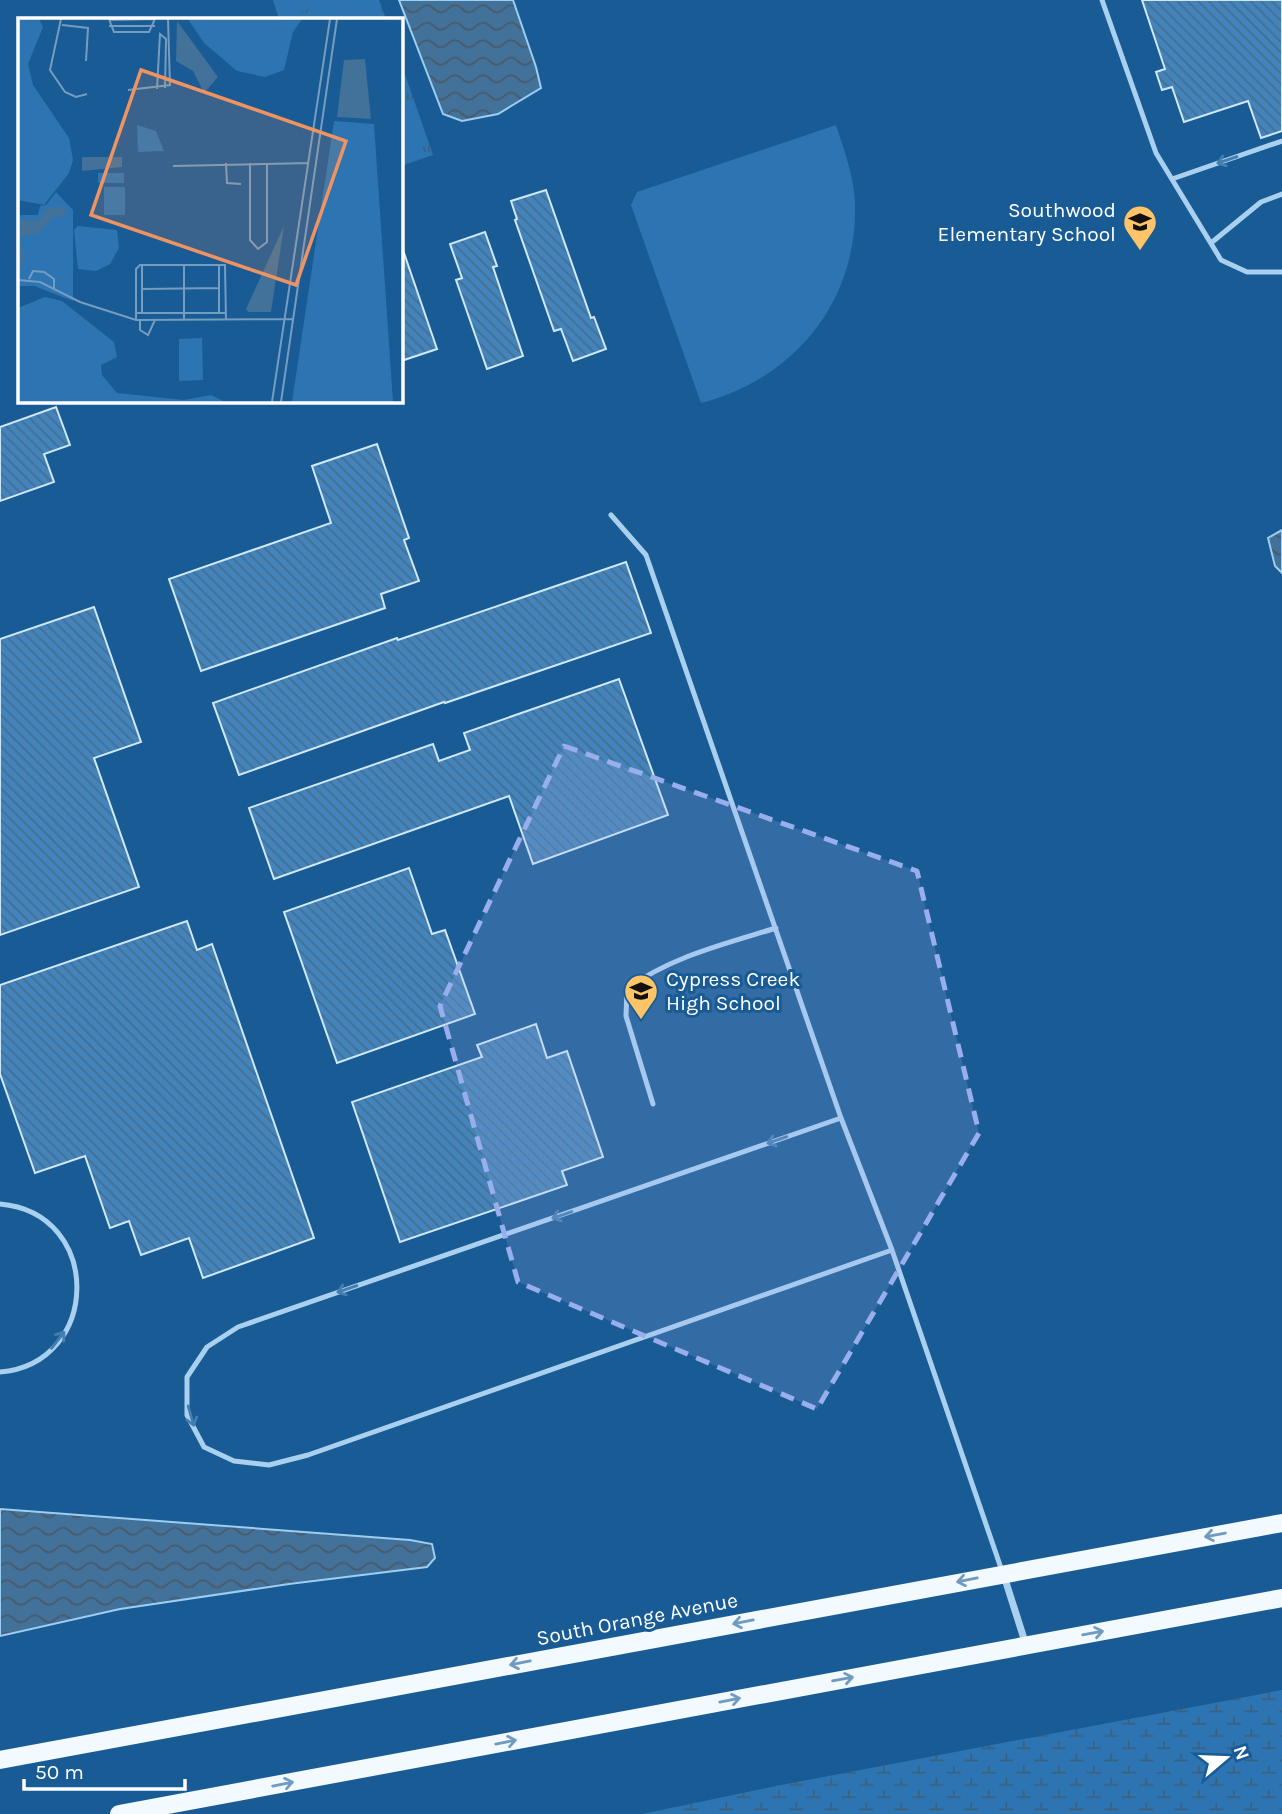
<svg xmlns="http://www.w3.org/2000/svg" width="1282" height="1814" font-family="Karla,sans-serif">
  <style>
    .wetland { fill: url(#wetland-marsh) }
    .park { fill: url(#park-tufts) }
    .pitch { fill: #2c75b2 }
    .water { fill: url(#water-waves); stroke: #9ccdf2; stroke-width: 2 }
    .building { fill: url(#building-back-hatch); stroke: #d0e8fb; stroke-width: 2 }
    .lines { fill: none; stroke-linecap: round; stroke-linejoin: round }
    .lane { stroke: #aad0f0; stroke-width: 5 }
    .street { stroke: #aad0f0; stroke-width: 7 }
    .primary { stroke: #f2f9ff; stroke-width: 18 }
    .oneway { stroke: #447eb0 }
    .oneway2 { stroke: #709abf }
    .marked { fill: #99afed; fill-opacity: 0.2; stroke: #99afed; stroke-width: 5; stroke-dasharray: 14 9; stroke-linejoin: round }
    .labels { text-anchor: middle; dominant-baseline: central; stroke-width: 6; stroke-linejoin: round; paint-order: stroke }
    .poi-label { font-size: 21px; fill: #fff; stroke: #195b94; text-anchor: end }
    .street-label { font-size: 21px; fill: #fff; stroke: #195b94 }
    .inset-road { fill: none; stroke: #759dbf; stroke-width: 2 }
    .view { fill: #f09361; fill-opacity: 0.15; stroke: #f09361; stroke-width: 3.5 }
    .inset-edge { fill: none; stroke: #fff; stroke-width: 3.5 }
  </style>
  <defs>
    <pattern id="wetland-marsh" width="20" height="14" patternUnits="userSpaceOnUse" patternTransform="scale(1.75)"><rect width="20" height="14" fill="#2c75b2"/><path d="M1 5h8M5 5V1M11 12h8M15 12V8" fill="none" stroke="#3c607f"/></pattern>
    <pattern id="park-tufts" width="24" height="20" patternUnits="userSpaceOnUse" patternTransform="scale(1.75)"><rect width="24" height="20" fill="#2c75b2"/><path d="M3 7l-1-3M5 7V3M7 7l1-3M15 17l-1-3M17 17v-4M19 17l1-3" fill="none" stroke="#3c607f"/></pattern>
    <pattern id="water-waves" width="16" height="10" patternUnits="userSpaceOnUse" patternTransform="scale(1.75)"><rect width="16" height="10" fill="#427199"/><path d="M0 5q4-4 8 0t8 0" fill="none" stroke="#485b6b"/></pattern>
    <pattern id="building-back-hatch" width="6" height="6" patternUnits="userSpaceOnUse" patternTransform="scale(1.75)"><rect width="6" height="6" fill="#4284bb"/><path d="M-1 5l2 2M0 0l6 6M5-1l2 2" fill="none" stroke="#466e8f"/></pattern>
  </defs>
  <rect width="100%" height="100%" fill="#195b94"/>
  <path class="wetland" d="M 1282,1690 L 1282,1814 L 642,1814 L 776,1786 Z"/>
  <path class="park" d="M 273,0 L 379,0 L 386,19 L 279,19 Z
    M 401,63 L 433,155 L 401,166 Z"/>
  <path class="pitch" d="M 283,0 L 336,0 L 288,16 Z
    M 361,0 L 370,0 L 376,19 L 306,19 Z
    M 406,105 L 422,151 L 401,158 L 401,106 Z
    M 836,125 C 844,150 854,176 855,203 C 858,302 794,379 701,403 L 631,205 L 637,192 Z"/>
  <path class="water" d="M 399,0 L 513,0 L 536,67 L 541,88 L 498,114 L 462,121 L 443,114 Z
    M 1282,530 L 1282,573 L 1275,566 L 1268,538 Z
    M 0,1509 L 410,1540 L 432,1544 L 435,1558 L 427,1567 L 289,1584 L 120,1609 L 0,1636 Z"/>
  <path class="building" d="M 1142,0 L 1282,0 L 1282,131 L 1261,138 L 1248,101 L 1184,122 L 1172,87 L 1162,90 L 1156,72 L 1165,69 Z
    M 546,190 L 591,318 L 594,317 L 606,349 L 573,361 L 561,329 L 554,331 L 515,220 L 517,219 L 511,201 Z
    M 485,232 L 497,266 L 493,267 L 523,356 L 487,369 L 456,280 L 462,278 L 450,244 Z
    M 404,253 L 437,349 L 401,361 L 401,254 Z
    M 56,407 L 70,445 L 44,454 L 54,482 L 0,501 L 0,427 Z
    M 377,444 L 409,538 L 404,540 L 419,581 L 381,594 L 385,608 L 201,671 L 169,579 L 331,523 L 312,466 Z
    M 626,562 L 651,633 L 445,703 L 444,702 L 239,775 L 213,703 L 397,638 L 398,640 Z
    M 94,607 L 141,742 L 94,758 L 139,887 L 0,935 L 0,639 Z
    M 619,679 L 668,815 L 533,864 L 509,796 L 274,879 L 249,808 L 433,744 L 439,761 L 470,750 L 464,733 Z
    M 409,868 L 432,934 L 445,930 L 475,1014 L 337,1063 L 284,912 Z
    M 187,921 L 197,950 L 212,944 L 314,1238 L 203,1278 L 189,1238 L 141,1255 L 129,1221 L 110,1228 L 85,1156 L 35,1173 L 0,1074 L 0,985 Z
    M 536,1024 L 547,1058 L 567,1051 L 603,1157 L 562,1171 L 567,1185 L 400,1242 L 352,1102 L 482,1057 L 477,1045 Z"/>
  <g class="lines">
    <path class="lane" d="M 1102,0 L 1156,153 L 1221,260 L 1247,272 L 1282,272
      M 1172,179 L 1282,141
      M 1211,243 L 1261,202 L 1282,194
      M 611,515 L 646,555 L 841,1118 L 892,1250 L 1002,1571
      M 653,1104 L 626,1016 L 627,989 C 670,957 724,944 776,928
      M 841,1118 L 238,1327 L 207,1347 L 187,1377 L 187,1415 L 204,1447 L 234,1461 L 269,1465 L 308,1455 L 892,1250
      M 0,1204 C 104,1213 101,1364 0,1372"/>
    <path class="street" d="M 1004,1576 L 1026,1645"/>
    <path class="primary" d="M 0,1760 L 1282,1523
      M 119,1814 L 1282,1598"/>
  </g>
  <defs><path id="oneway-shaft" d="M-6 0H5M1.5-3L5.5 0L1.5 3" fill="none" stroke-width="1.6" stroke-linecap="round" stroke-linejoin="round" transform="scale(1.75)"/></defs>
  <g class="oneway">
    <use href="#oneway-shaft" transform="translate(1227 160) rotate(161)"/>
    <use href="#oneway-shaft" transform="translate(777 1140) rotate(161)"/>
    <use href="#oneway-shaft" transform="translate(562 1215) rotate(161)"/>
    <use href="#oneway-shaft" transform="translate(347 1289) rotate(161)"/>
    <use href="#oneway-shaft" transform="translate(58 1340) rotate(-52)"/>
    <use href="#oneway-shaft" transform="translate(191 1416) rotate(74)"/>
  </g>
  <g class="oneway2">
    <use href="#oneway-shaft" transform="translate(1215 1535) rotate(170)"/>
    <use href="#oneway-shaft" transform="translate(967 1580) rotate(169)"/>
    <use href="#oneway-shaft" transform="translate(743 1622) rotate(169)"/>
    <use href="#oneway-shaft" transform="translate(1093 1633) rotate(-10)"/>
    <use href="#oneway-shaft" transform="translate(520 1663) rotate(169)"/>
    <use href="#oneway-shaft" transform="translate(843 1679) rotate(-10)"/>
    <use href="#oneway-shaft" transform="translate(730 1700) rotate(-11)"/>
    <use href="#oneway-shaft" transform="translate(506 1742) rotate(-11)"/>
    <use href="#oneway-shaft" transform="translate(283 1784) rotate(-11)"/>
  </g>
  <path class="marked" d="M 564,746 L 917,871 L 979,1133 L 817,1409 L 518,1282 L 440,1006 Z"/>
  <defs>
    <g id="school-pin" transform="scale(1.75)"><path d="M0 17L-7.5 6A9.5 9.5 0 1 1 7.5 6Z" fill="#ffc468" stroke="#195b94"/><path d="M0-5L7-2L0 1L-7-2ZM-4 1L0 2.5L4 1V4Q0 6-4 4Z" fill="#111"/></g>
  </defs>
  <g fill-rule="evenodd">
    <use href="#school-pin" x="1140" y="222"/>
    <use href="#school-pin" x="641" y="991"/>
  </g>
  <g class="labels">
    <g class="poi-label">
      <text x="1116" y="210">Southwood<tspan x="1116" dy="24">Elementary School</tspan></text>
      <text x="666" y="979" text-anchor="start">Cypress Creek<tspan x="666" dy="24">High School</tspan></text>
    </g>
    <g class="street-label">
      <text transform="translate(637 1619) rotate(-11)">South Orange Avenue</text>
    </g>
  </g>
  <g transform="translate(18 18)">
    <rect width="385" height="385" fill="#195b94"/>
    <path d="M 0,1 L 21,1 L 25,9 L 10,46 L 15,67 L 51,120 L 55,142 L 51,155 L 26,187 L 0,182 ZM 170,1 L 284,1 L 275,14 L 266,52 L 247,59 L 219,53 L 186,25 ZM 316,103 L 356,106 L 375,384 L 274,384 ZM 27,279 L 44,283 L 96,324 L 99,339 L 83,347 L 84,357 L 99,375 L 166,382 L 193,377 L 207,384 L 0,384 L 0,290 Z" fill="#2c75b2"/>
    <path d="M 86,169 L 107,169 L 107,197 L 86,197 ZM 38,174 L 55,192 L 55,283 L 16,268 L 0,268 L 0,197 L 20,197 L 22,188 L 28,187 Z" fill="#2c75b2"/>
    <path d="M 119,107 L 138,113 L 146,133 L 120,134 ZM 80,155 L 106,155 L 106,165 L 80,165 ZM 60,208 L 99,212 L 101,230 L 92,246 L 78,253 L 60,251 L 56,212 ZM 184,320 L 185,362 L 161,363 L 161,321 Z" fill="#2c75b2"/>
    <path d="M 159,3 L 200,59 L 186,75 L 175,53 L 158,43 ZM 347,41 L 353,101 L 319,99 L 326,42 ZM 64,139 L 104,139 L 104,149 L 64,153 ZM 37,189 L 46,189 L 48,198 L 34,200 L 21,215 L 1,220 L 6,242 L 0,257 L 0,202 L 23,202 L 27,192 ZM 266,208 L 253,294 L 230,294 L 228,291 Z" fill="#427199"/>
    <path class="inset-road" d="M 43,1 L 32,52 L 47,74 L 58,79 L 69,76M 91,1 L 96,14 L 131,14 L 137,1M 91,2 L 137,1M 44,7 L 70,10 L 68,43M 91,8 L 137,8M 139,71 L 142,16 L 148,21 L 147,70M 110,72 L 152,67 L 150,1M 208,145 L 209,165 L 223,166M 232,145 L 232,222 L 240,231 L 249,224 L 249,145M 155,148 L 291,145M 166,247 L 166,302M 201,247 L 201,295M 11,261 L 15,253 L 26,254 L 36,261 L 36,271M 0,262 L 22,264 L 62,284 L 118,302 L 275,301M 124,271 L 201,270M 118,295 L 208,295M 124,295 L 124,247M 118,302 L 118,251 L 122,247 L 207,247 L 208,302M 122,302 L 122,312 L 130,317 L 137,302M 254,384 L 312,1M 263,384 L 319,1"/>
    <path class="view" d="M 123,52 L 328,123 L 278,267 L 73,197 Z"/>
    <rect width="385" height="385" class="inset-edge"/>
  </g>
  <g transform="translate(1226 1758) rotate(71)" stroke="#195b94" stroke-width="5" paint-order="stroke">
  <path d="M0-5L12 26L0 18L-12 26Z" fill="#ffffff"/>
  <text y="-10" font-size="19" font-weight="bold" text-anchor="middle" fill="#ffffff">N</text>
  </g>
  <path d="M24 1779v10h161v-10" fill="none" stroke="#ffffff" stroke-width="3.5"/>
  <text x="35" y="1779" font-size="21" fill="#ffffff" stroke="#195b94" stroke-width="5" paint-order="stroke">50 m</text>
</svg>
